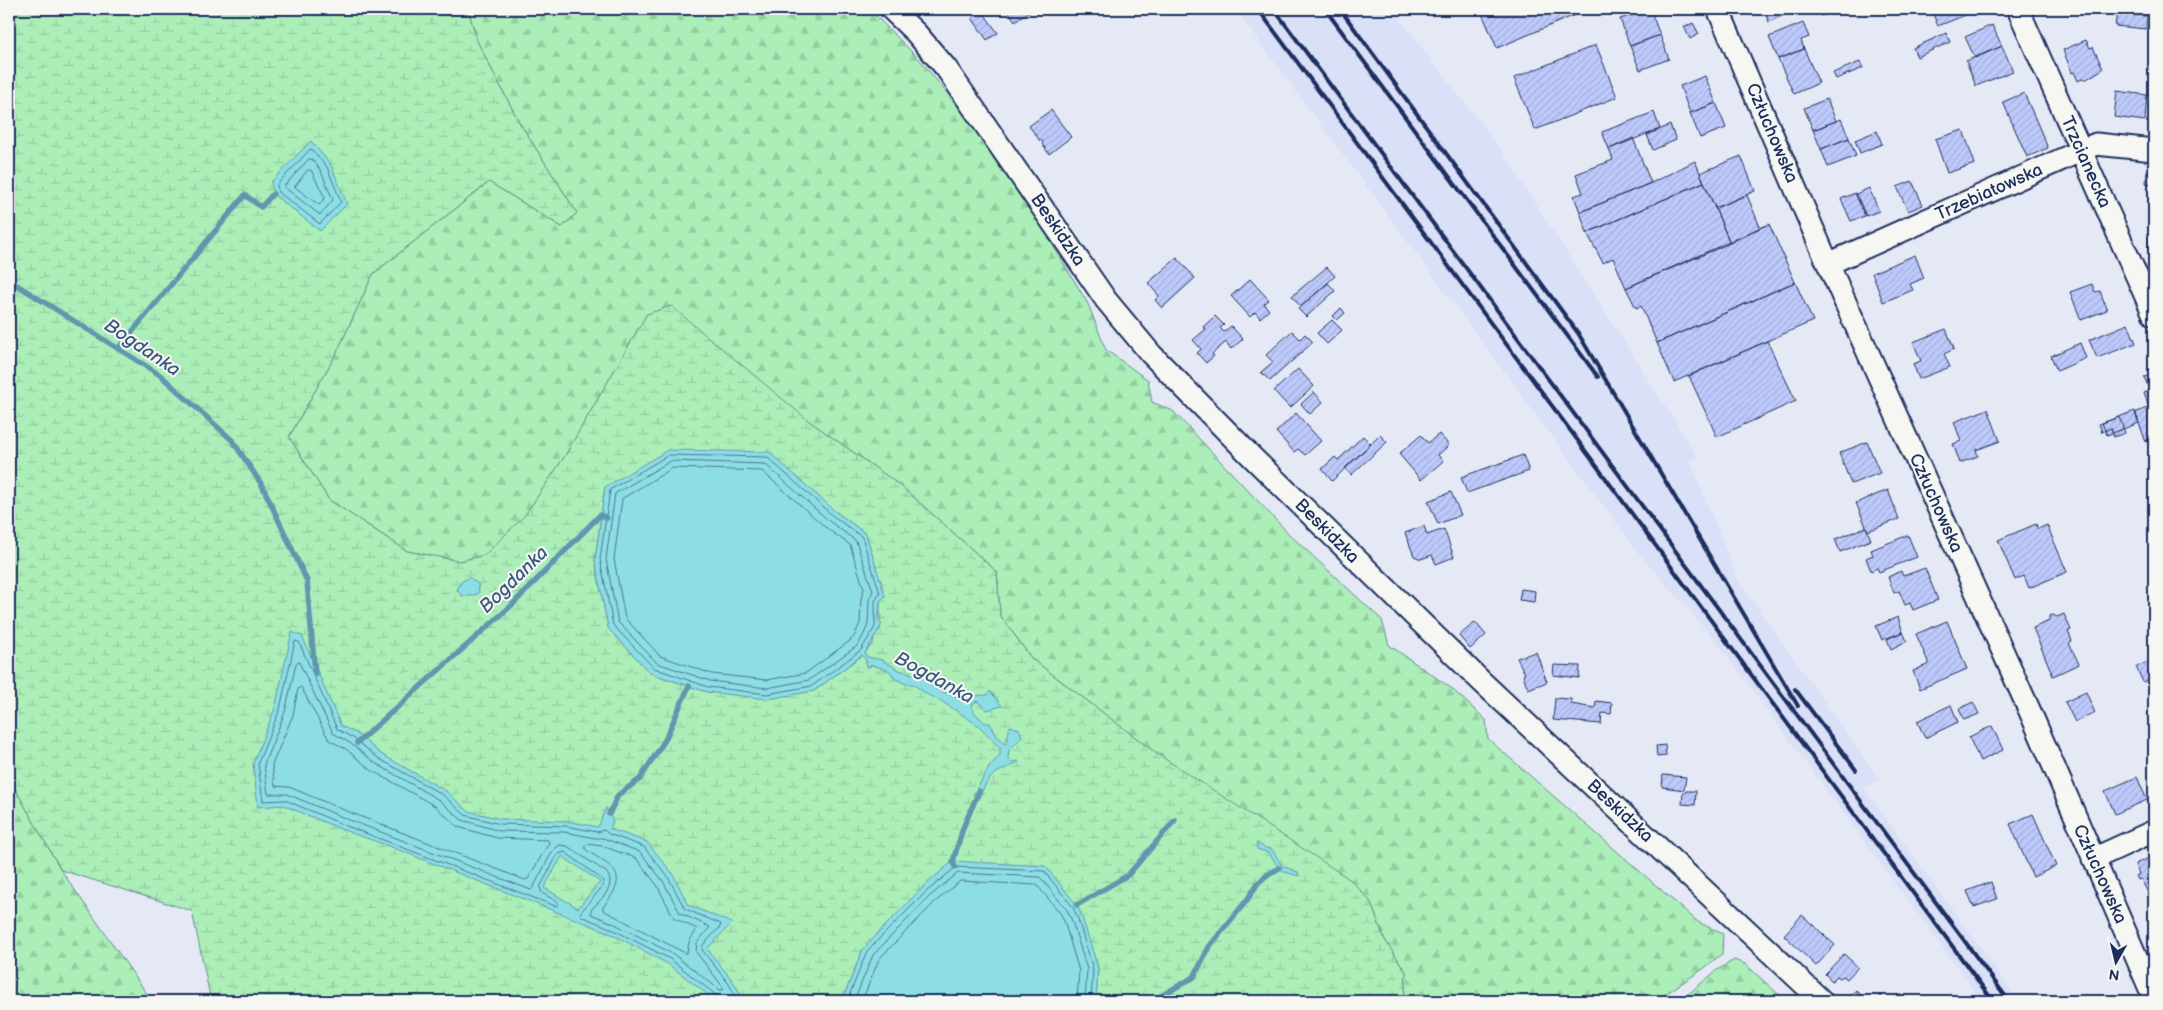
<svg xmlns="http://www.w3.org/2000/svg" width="2163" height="1010" font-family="'Balsamiq Sans',sans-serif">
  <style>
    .built { fill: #d9e0f7 }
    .forest { fill: url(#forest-firs); stroke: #638e8b }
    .wetland { fill: url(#wetland-marsh); stroke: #638e8b; fill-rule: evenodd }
    .water { fill: #8ddee4; stroke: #5f98ae; fill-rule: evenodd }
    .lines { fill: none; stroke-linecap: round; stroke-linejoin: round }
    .shore { stroke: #497594; stroke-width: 1 }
    .stream { stroke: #5f98ae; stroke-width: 5.5 }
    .building { fill: url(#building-hatch); stroke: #1b2f5e }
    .street-casing { stroke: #1b2f5e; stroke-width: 25 }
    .street { stroke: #f6f6f2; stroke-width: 21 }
    .rail { stroke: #1b2f5e; stroke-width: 4 }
    .labels { text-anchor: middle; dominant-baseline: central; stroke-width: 4; stroke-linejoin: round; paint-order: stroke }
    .street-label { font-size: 18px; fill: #1b2f5e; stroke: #f6f6f2 }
    .water-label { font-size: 19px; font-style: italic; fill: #385b80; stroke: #f6f6f2 }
  </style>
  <defs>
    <pattern id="forest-firs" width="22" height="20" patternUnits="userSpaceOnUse" patternTransform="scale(1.25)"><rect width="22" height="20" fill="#abeeb8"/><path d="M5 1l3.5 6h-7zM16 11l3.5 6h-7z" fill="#93cca1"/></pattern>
    <pattern id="wetland-marsh" width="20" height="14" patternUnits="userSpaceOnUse" patternTransform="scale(1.25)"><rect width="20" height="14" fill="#abeeb8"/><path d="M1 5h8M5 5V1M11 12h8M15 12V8" fill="none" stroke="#93cca1"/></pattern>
    <pattern id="building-hatch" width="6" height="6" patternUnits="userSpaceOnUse" patternTransform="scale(1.25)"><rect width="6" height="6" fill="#becafb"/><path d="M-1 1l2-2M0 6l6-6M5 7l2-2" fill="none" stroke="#a3aeda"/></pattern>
  </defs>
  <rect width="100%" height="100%" fill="#e5e9f5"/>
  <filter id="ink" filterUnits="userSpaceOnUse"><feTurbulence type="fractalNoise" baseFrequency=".02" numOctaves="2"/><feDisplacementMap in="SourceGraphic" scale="10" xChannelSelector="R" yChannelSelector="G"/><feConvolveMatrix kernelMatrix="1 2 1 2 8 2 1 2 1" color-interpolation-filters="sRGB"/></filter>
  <g filter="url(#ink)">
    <path class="built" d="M 1235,9 L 1414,9 L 1398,17 L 1499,147 L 1698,457 L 1690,461 L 1739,582 L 1879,779 L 1864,788 L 2019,1001 L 1982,1001 L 1746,681 L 1710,634 L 1641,556 Z"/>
    <path class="forest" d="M 468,9 L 869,9 L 920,60 L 1005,165 L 1088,304 L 1106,350 L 1148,380 L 1152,402 L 1173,411 L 1290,535 L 1382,620 L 1389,645 L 1451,688 L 1486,720 L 1488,739 L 1698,922 L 1723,934 L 1722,954 L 1703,969 L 1655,1001 L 1404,1001 L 1406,972 L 1385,940 L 1370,901 L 1156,753 L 1032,659 L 1000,615 L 997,572 L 901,486 L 809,421 L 647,314 L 563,459 L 525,515 L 485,555 L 460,561 L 407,551 L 329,500 L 289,437 L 337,352 L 373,274 L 489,182 L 562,227 L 577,213 L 519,122 L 477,41 Z
      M 9,778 L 61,870 L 152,1001 L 9,1001 Z
      M 1734,960 L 1745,964 L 1786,1001 L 1680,1001 L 1717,970 Z"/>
    <path class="wetland" d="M 9,9 L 468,9 L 477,41 L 519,122 L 577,213 L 562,227 L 489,182 L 373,274 L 337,352 L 289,437 L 329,500 L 407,551 L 460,561 L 485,555 L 525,515 L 563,459 L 647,314 L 671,306 L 809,421 L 901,486 L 997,572 L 1000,615 L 1032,659 L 1156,753 L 1351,880 L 1370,901 L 1385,940 L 1406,972 L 1404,1001 L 1096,1001 L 1098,968 L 1077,905 L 863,949 L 842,1001 L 211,1001 L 192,911 L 61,870 L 9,778 ZM 605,487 L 836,512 L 866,534 L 880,601 L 880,630 L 875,634 L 873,643 L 865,653 L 814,691 L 707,692 L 650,673 L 608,627 L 595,560 Z"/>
    <path class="water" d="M 311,141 L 331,165 L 347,204 L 320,231 L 273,194 L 271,182 Z
      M 668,450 L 769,452 L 836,512 L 866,534 L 885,596 L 880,601 L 878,621 L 882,624 L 865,653 L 867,657 L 882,660 L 899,670 L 930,679 L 929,684 L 943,692 L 959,697 L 964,689 L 974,696 L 987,695 L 990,691 L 1002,706 L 987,710 L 977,701 L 972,705 L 974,712 L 985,723 L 990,723 L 996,735 L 1006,744 L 1010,726 L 1019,729 L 1022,737 L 1009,750 L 1008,758 L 1011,762 L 1019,761 C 1013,767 1005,768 998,772 C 988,777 983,789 979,798 L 973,795 L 990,766 L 1000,755 L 1000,748 L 978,725 L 941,701 L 926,694 L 913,684 L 906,684 L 894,678 L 890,671 L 872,665 L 867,668 L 866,660 L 862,655 L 814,691 L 768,699 L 707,692 L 650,673 L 608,628 L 595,560 L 605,487 Z
      M 469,577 L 478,584 L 479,593 L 472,596 L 462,596 L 457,590 L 461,582 Z
      M 292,632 L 302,636 L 341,726 L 356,733 L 381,754 L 446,791 L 468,811 L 501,819 L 567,821 L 598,827 L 606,808 L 613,821 L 610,829 L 647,842 L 673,874 L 688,905 L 732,923 L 707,949 L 733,981 L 744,1001 L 716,1001 L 668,964 L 608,932 L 386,845 L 343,830 L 283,805 L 258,807 L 253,763 L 275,708 ZM 562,856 L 600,882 L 578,908 L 544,888 Z
      M 1257,843 L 1265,848 L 1272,849 L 1282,866 L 1298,872 L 1299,876 L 1285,872 L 1279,868 L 1269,853 L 1257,849 Z
      M 953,861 L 1045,866 L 1077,905 L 1082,917 L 1098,968 L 1096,1001 L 842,1001 L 863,949 L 922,888 Z"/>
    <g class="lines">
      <path class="shore" d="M 311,149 L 327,167 L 341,202 L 320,224 L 278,192 L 277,185 Z
        M 309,159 L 312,159 L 321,171 L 333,200 L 320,215 L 284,187 Z
        M 308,170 L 311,170 L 325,198 L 319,205 L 295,187 Z
        M 669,455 L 767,457 L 833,516 L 862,537 L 880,593 L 875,601 L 875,627 L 861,650 L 812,686 L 767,694 L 708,687 L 654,668 L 613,625 L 600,559 L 610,490 Z
        M 671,461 L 765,464 L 829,521 L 856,541 L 873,591 L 869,599 L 868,625 L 862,638 L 857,646 L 809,680 L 767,688 L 710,681 L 657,663 L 618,622 L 606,559 L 615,494 Z
        M 673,468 L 762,471 L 825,527 L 850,545 L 864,589 L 861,599 L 860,623 L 855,635 L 851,640 L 806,673 L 767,680 L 712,674 L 660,656 L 625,618 L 614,559 L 622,499 Z
        M 299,662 L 333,733 L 350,743 L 375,763 L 439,800 L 462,820 L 500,831 L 565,832 L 595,838 L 603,838 L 640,852 L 663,881 L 680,913 L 710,927 L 697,943 L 696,952 L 723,987 L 723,990 L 720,990 L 673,954 L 613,923 L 591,914 L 591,910 C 600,900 618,886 606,872 L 567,846 L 560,845 L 553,850 L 533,888 L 531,890 L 347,819 L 287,794 L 268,794 L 264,764 L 285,712 L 296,664 Z
        M 301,687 L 329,740 L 346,749 L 371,770 L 435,806 L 458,827 L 497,838 L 548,840 L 549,843 L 528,879 L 525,880 L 349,812 L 289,787 L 275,786 L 272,765 L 293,715 L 298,689 Z
        M 587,844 L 602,846 L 636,858 L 657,885 L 674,918 L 697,929 L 689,942 L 687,953 L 685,953 L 603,910 L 603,907 C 631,873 614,869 585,849 L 585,846 Z
        M 718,1001 L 716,995 L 670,959 L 610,928 L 581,916 L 580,913 L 603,886 L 604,881 L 565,852 L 558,854 L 540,887 L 542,893 L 558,902 L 558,905 L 555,906 L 344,825 L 285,800 L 263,801 L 258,763 L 280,709 L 295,641 L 299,642 L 337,729 L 353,738 L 378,758 L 443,795 L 465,815 L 500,824 L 566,826 L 597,832 L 604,830 L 609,834 L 644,847 L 668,877 L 685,909 L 721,924 L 720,927 L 703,945 L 702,950 L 729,984 L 738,1001
        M 847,1001 L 867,951 L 926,892 L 956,867 L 1044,871 L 1073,907 L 1078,919 L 1093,969 L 1091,1001
        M 854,1001 L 873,955 L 930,896 L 958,873 L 1040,877 L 1067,910 L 1072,921 L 1087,969 L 1085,1001
        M 862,1001 L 879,959 L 935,902 L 960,881 L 1037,885 L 1061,914 L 1065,924 L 1079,971 L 1077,1001"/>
      <path class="stream" d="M 9,280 L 160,375 L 232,440 L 262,485 L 307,581 L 315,674
        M 118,349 L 245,195 L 261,207 L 273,194
        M 357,743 L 512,605 L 600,515 L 607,518
        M 609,814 L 618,795 L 640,779 L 665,740 L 689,686
        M 955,867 L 953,861 L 963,828 L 979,791
        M 1077,905 L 1128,875 L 1175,820
        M 1152,1001 L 1194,977 L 1209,947 L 1247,900 L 1258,883 L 1267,875 L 1279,868"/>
    </g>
    <path class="building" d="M 1007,9 L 1033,9 L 1015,21 Z
      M 1480,9 L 1589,9 L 1497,48 Z
      M 1650,9 L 1660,35 L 1630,46 L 1620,19 Z
      M 1764,9 L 1794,9 L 1795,10 L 1769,22 Z
      M 1818,9 L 1840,9 L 1821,16 Z
      M 1931,9 L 1978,9 L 1978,10 L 1938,26 Z
      M 982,11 L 998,33 L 987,40 L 972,18 Z
      M 2117,13 L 2147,16 L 2146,29 L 2115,26 Z
      M 1693,23 L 1699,34 L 1690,39 L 1684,27 Z
      M 1803,23 L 1809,37 L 1801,40 L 1804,49 L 1778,59 L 1769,37 Z
      M 1992,25 L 2002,46 L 1975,58 L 1965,37 Z
      M 1946,33 L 1950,42 L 1917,57 L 1913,48 Z
      M 1660,35 L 1669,59 L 1640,70 L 1630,46 Z
      M 2086,40 L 2090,48 L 2093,47 L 2103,69 L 2085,80 L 2084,78 L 2078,81 L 2074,72 L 2072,73 L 2063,50 Z
      M 1596,45 L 1617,97 L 1535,130 L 1514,78 Z
      M 2002,46 L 2013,71 L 1976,86 L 1966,61 Z
      M 1804,49 L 1819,83 L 1794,94 L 1778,59 Z
      M 1860,62 L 1863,68 L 1836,79 L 1833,73 Z
      M 1705,76 L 1716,103 L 1690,113 L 1680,86 Z
      M 2117,91 L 2147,95 L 2145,121 L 2114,117 Z
      M 2024,93 L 2048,148 L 2027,157 L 2003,102 Z
      M 1827,99 L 1836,121 L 1813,130 L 1804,108 Z
      M 1716,103 L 1726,128 L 1700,138 L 1690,113 Z
      M 1051,110 L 1071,137 L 1049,154 L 1042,144 L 1043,142 L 1041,139 L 1040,141 L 1029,126 Z
      M 1654,112 L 1660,129 L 1609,149 L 1602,132 Z
      M 1841,119 L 1849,138 L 1821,149 L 1813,130 Z
      M 1670,125 L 1676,140 L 1653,150 L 1647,135 Z
      M 1963,130 L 1975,164 L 1947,173 L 1935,139 Z
      M 1877,131 L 1882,144 L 1860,153 L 1855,140 Z
      M 1633,138 L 1651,183 L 1580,212 L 1574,196 L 1583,193 L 1576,174 L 1613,160 L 1609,149 Z
      M 1849,138 L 1856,156 L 1828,167 L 1821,149 Z
      M 1741,156 L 1755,191 L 1715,208 L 1700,173 Z
      M 1695,161 L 1704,182 L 1587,233 L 1580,212 L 1651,183 Z
      M 2153,170 L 2154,170 L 2154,194 L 2151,193 L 2151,184 L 2146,183 L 2147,171 L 2153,172 Z
      M 1912,181 L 1923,205 L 1908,211 L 1897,187 Z
      M 1704,182 L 1730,243 L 1626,288 L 1613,258 L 1603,263 L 1587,233 Z
      M 1869,188 L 1879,211 L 1866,216 L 1856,194 Z
      M 1855,193 L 1865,216 L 1851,221 L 1841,199 Z
      M 1747,195 L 1760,227 L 1730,243 L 1715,208 Z
      M 1769,224 L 1795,282 L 1657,343 L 1641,306 L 1636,308 L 1626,288 Z
      M 2150,233 L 2154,234 L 2154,251 L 2148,250 Z
      M 1915,255 L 1924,278 L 1910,284 L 1913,290 L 1883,302 L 1872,273 Z
      M 1177,258 L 1195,278 L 1162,308 L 1155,300 L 1159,296 L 1148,283 Z
      M 1327,267 L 1335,276 L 1301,307 L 1292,296 Z
      M 1250,279 L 1269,300 L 1264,304 L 1269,310 L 1260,318 L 1255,312 L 1250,317 L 1231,296 Z
      M 1795,282 L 1813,321 L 1674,382 L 1657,343 Z
      M 1328,283 L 1335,291 L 1306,317 L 1298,309 Z
      M 2092,284 L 2095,292 L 2100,291 L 2107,310 L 2081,320 L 2070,292 Z
      M 1341,308 L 1345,313 L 1337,320 L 1333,316 Z
      M 1215,316 L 1224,325 L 1220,328 L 1224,332 L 1231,326 L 1243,339 L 1231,349 L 1226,342 L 1212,354 L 1214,356 L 1206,363 L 1197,353 L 1201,349 L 1193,340 L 1206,329 L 1203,327 Z
      M 1332,320 L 1342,330 L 1327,344 L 1317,333 Z
      M 2128,324 L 2136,343 L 2097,358 L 2089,340 Z
      M 1946,329 L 1954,349 L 1944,354 L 1950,367 L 1919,379 L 1913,364 L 1921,361 L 1913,342 Z
      M 1292,331 L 1300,339 L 1305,334 L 1313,342 L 1270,381 L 1261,372 L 1273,362 L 1266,355 Z
      M 1767,341 L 1796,401 L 1717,437 L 1689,376 Z
      M 2080,343 L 2086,358 L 2057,371 L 2051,356 Z
      M 1298,369 L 1314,386 L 1290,408 L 1274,391 Z
      M 2154,374 L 2154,406 L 2149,408 L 2144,393 L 2150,391 L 2144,377 Z
      M 1314,392 L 1323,402 L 1310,414 L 1301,404 Z
      M 2154,405 L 2154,439 L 2146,442 L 2135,413 Z
      M 1988,409 L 2000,441 L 1976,450 L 1978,456 L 1960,463 L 1953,444 L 1961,441 L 1954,422 Z
      M 2135,411 L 2139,423 L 2107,435 L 2102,423 Z
      M 1296,413 L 1321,441 L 1305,455 L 1298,449 L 1294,452 L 1276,432 Z
      M 2119,417 L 2125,433 L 2114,437 L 2111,428 L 2102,432 L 2099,424 Z
      M 1439,434 L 1449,445 L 1438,455 L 1443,461 L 1421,480 L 1399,454 L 1421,435 L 1428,443 Z
      M 1380,435 L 1387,442 L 1351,475 L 1345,468 Z
      M 1363,436 L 1371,444 L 1332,481 L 1322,469 L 1335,457 L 1338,460 Z
      M 1867,442 L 1880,473 L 1851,484 L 1839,453 Z
      M 1523,455 L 1529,471 L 1467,493 L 1461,477 Z
      M 1888,490 L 1899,519 L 1868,531 L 1856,503 Z
      M 1451,492 L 1461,515 L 1438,524 L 1428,501 Z
      M 2036,524 L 2038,529 L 2047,525 L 2067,572 L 2029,588 L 2024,576 L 2015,580 L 1998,540 Z
      M 1424,526 L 1427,535 L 1444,529 L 1454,557 L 1436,564 L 1432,555 L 1421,559 L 1414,556 L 1405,533 Z
      M 1866,527 L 1871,540 L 1840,552 L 1835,539 Z
      M 1908,535 L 1917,557 L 1879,572 L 1877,568 L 1871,571 L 1866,558 L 1873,555 L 1871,550 Z
      M 1925,568 L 1938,600 L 1913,610 L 1910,603 L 1905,605 L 1899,591 L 1894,593 L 1888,577 L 1901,571 L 1903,576 Z
      M 1521,589 L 1535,591 L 1534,602 L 1519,600 Z
      M 2064,614 L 2071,630 L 2068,631 L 2072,641 L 2069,643 L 2079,664 L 2053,676 L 2033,628 L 2049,621 L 2049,616 L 2053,615 L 2057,617 Z
      M 1898,617 L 1903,632 L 1882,640 L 1876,626 Z
      M 1947,621 L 1967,669 L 1920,689 L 1913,671 L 1929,664 L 1916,634 Z
      M 1475,622 L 1486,635 L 1470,649 L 1459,636 Z
      M 1903,632 L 1907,641 L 1891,649 L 1887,639 Z
      M 1536,652 L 1547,682 L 1528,689 L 1523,675 L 1525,674 L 1517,658 Z
      M 2150,661 L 2154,678 L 2143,682 L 2136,667 Z
      M 1554,665 L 1580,666 L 1579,678 L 1553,675 Z
      M 2086,692 L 2095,713 L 2075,722 L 2065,702 Z
      M 1555,698 L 1571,699 L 1571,704 L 1595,708 L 1596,701 L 1612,703 L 1611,714 L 1602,713 L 1601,724 L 1553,720 Z
      M 1973,702 L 1979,714 L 1964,720 L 1959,709 Z
      M 1951,705 L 1958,722 L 1925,738 L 1917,721 Z
      M 1992,726 L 2003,750 L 1980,761 L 1969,737 Z
      M 1665,745 L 1666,756 L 1657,757 L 1656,746 Z
      M 1663,775 L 1686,777 L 1684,790 L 1662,787 Z
      M 2137,777 L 2147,800 L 2115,814 L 2105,791 Z
      M 1686,791 L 1696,791 L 1695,805 L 1682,804 L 1683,793 L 1685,793 Z
      M 2033,814 L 2056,866 L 2033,877 L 2010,824 Z
      M 2154,856 L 2154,895 L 2150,897 L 2141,879 L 2138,880 L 2136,876 L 2139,874 L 2135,864 Z
      M 1991,882 L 1997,899 L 1974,907 L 1967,891 Z
      M 1802,915 L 1835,945 L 1816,966 L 1784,935 Z
      M 1844,954 L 1858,967 L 1847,979 L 1843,976 L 1840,978 L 1837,976 L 1832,981 L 1825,974 Z
      M 1856,990 L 1865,999 L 1863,1001 L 1845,1001 Z
      M 1880,995 L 1886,1001 L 1874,1001 Z"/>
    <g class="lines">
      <g class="street-casing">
        <path id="street" d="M 891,9 L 916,33 L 946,68 L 1106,300 L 1151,354 L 1253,458 L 1481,681 L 1822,1001
          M 1718,9 L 1828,264 L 2032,716 L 2154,998
          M 2018,9 L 2154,315
          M 1828,264 L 2096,144 L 2154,150
          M 2093,859 L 2154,831"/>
      </g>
      <use href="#street" class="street"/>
      <path class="rail" d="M 1258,9 L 1993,1001
        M 1274,9 L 2009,1001
        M 1325,9 L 1598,377
        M 1340,9 L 1578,333 L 1798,706
        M 1795,689 L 1856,770"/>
    </g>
  </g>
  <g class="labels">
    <g class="street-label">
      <text transform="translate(1772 133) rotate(67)">Człuchowska</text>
      <text transform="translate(2086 162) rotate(66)">Trzcianecka</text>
      <text transform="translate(1989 192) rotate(-24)">Trzebiatowska</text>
      <text transform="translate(1058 230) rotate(56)">Beskidzka</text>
      <text transform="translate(1936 503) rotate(66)">Człuchowska</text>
      <text transform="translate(1327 531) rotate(45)">Beskidzka</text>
      <text transform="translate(1620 811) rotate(43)">Beskidzka</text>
      <text transform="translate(2100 874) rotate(66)">Człuchowska</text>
    </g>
    <g class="water-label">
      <text transform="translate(142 348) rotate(34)">Bogdanka</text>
      <text transform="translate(514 580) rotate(-44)">Bogdanka</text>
      <text transform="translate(934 678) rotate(29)">Bogdanka</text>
    </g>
  </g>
  <rect width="2163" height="1010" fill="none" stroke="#f6f6f2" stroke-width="30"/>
  <rect x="15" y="15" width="2133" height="980" fill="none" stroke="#1b2f5e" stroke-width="2" filter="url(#ink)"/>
  <g transform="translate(2116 962) rotate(188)" stroke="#f6f6f2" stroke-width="4" paint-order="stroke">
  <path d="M0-4L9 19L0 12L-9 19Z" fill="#1b2f5e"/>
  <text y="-8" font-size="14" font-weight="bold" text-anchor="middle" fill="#1b2f5e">N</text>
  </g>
</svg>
